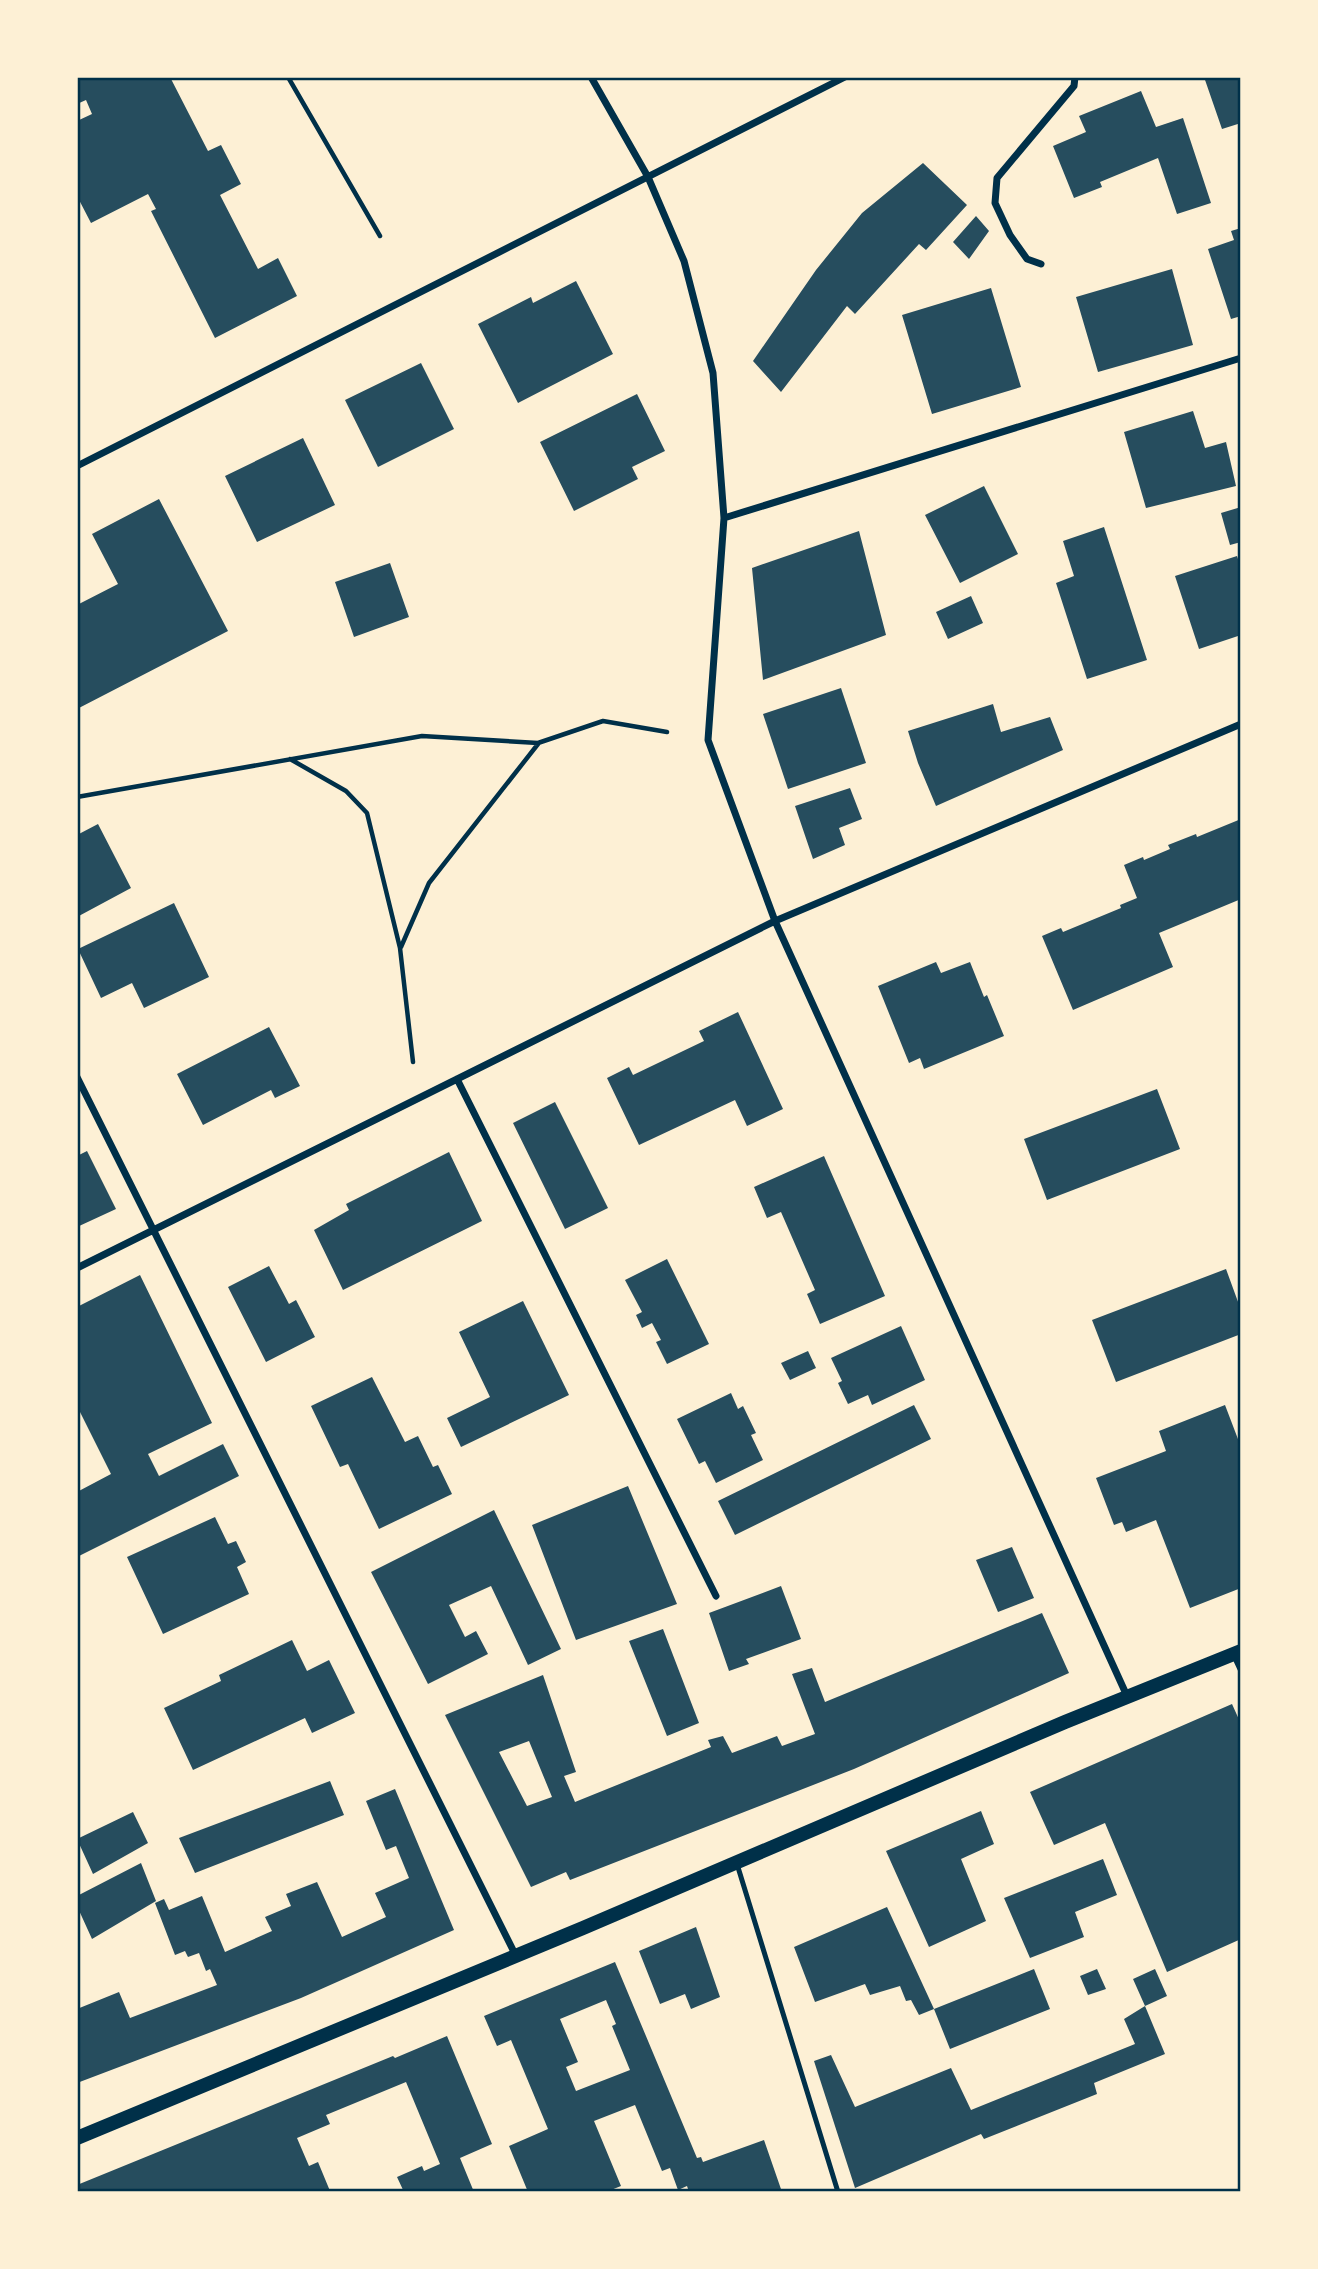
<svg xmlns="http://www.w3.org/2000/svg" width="1318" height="2269" font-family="'Nunito Sans',sans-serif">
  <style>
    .building { fill: #264d5e; fill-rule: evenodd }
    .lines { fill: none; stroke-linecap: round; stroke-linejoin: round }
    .path { stroke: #003049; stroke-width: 4.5 }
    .service { stroke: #003049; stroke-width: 5 }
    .minor { stroke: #003049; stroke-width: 7 }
    .secondary { stroke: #003049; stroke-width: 14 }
    .neatline { fill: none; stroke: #003049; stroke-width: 2.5 }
  </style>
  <rect width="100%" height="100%" fill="#fdf0d5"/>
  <path class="building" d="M 77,77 L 170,77 L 208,151 L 221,145 L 241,184 L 220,195 L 258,269 L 278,258 L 297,296 L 215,338 L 151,211 L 156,209 L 148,194 L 91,223 L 77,196 L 77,121 L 92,114 L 86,100 L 77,104 Z
    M 1204,77 L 1241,77 L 1241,123 L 1222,129 Z
    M 1141,91 L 1156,127 L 1183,118 L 1211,203 L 1177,214 L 1158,158 L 1100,182 L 1102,187 L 1074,198 L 1053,146 L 1086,132 L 1079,116 Z
    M 923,163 L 967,205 L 926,250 L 919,244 L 855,314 L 847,306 L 781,392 L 753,361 L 816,270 L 862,213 Z
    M 976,216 L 989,231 L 969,259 L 953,242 Z
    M 1241,228 L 1241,316 L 1231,319 L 1208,249 L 1234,240 L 1231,231 Z
    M 1172,269 L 1193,345 L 1098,372 L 1076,297 Z
    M 576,281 L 613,354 L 518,403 L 478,324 L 531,297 L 533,303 Z
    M 991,288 L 1021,387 L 932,414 L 902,315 Z
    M 421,363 L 454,429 L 378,467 L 345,400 Z
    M 637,394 L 665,451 L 632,467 L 638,479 L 574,511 L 540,442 Z
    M 1193,411 L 1205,448 L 1226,442 L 1236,486 L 1146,508 L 1124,432 Z
    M 303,438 L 335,505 L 257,542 L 225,476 Z
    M 984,486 L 1018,554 L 960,583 L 925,515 Z
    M 159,499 L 228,631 L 77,709 L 77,605 L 118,584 L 92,534 Z
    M 1241,507 L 1241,542 L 1230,545 L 1221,513 Z
    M 1104,527 L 1147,660 L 1087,679 L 1056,583 L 1074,576 L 1063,541 Z
    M 859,531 L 886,635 L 763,680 L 752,568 Z
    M 1237,556 L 1241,568 L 1241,635 L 1199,649 L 1175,576 Z
    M 390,563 L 409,617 L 354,637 L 335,582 Z
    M 971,596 L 983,623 L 948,639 L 936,612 Z
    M 841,688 L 866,763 L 788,789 L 763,714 Z
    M 993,704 L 1001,732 L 1050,717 L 1063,750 L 936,806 L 918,763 L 908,731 Z
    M 850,788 L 862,819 L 839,828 L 845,845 L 813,859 L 795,806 Z
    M 1241,819 L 1241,899 L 1159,933 L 1173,967 L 1073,1010 L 1042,936 L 1061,928 L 1063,932 L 1121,908 L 1120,905 L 1137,898 L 1124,865 L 1143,857 L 1144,860 L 1170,849 L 1168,845 L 1196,834 L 1197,837 Z
    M 98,824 L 131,888 L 77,917 L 77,835 Z
    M 174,903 L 209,977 L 144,1008 L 132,983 L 101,998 L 78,949 Z
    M 936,962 L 941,973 L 970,962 L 984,997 L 987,995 L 1004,1036 L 924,1069 L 920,1058 L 909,1063 L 878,986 Z
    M 738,1012 L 783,1109 L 747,1126 L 735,1100 L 639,1145 L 607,1078 L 629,1067 L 633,1075 L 704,1041 L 699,1031 Z
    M 269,1027 L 300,1086 L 275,1098 L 271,1090 L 203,1125 L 177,1074 Z
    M 1157,1089 L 1180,1149 L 1047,1200 L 1024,1139 Z
    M 555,1102 L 608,1208 L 565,1229 L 513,1123 Z
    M 87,1151 L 116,1209 L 77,1227 L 77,1156 Z
    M 449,1152 L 482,1221 L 343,1290 L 314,1230 L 349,1210 L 346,1204 Z
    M 824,1156 L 885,1296 L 820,1324 L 807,1294 L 815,1290 L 781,1212 L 767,1218 L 754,1187 Z
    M 667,1259 L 709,1344 L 667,1364 L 656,1342 L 661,1340 L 652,1323 L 642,1328 L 636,1315 L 642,1312 L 625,1280 Z
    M 269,1266 L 289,1304 L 296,1300 L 315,1337 L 266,1362 L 228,1287 Z
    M 1226,1269 L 1241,1310 L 1241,1334 L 1116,1382 L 1092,1320 Z
    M 140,1275 L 212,1423 L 148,1454 L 159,1476 L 223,1444 L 239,1476 L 77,1557 L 77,1492 L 111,1474 L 77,1406 L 77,1307 Z
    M 523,1301 L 569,1395 L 461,1447 L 447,1418 L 490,1397 L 459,1332 Z
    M 901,1326 L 925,1380 L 872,1405 L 868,1395 L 848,1404 L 838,1383 L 842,1381 L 831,1358 Z
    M 808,1351 L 816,1368 L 790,1380 L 781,1363 Z
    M 372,1377 L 405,1442 L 418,1436 L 433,1467 L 438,1465 L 452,1494 L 379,1529 L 348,1464 L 340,1467 L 311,1406 Z
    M 731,1393 L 738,1409 L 743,1406 L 756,1433 L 751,1435 L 763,1460 L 716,1483 L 705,1461 L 699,1464 L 677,1419 Z
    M 914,1405 L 931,1439 L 735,1535 L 718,1501 Z
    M 1225,1405 L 1241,1447 L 1241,1588 L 1190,1608 L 1156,1520 L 1126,1532 L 1122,1522 L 1114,1525 L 1096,1478 L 1166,1451 L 1159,1431 Z
    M 628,1486 L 677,1604 L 576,1640 L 532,1525 Z
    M 494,1510 L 561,1649 L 528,1665 L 491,1586 L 449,1605 L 465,1637 L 476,1631 L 488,1654 L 428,1684 L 371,1572 Z
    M 215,1517 L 228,1544 L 236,1541 L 246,1562 L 237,1567 L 249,1594 L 163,1634 L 127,1557 Z
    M 1012,1547 L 1034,1598 L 998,1612 L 976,1560 Z
    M 781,1586 L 801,1639 L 746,1659 L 749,1664 L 729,1671 L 709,1613 Z
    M 1042,1613 L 1069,1673 L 854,1769 L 570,1880 L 566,1872 L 531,1887 L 445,1715 L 543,1675 L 576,1772 L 564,1776 L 575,1802 L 711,1747 L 708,1740 L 723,1736 L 732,1753 L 777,1736 L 782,1746 L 815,1734 L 792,1674 L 812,1668 L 825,1702 ZM 529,1741 L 552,1797 L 527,1806 L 499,1752 Z
    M 663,1629 L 699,1723 L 667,1736 L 629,1641 Z
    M 292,1640 L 307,1671 L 329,1660 L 355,1713 L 312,1733 L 305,1718 L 193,1770 L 164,1708 L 221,1681 L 219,1675 Z
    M 1232,1704 L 1241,1724 L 1241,1939 L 1167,1972 L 1105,1823 L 1054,1845 L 1030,1792 Z
    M 330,1781 L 344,1815 L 195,1873 L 179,1838 Z
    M 395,1789 L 454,1930 L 301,1998 L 77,2083 L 77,2009 L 119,1992 L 130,2018 L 217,1985 L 210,1969 L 206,1971 L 199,1953 L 188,1957 L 185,1951 L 175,1955 L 155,1903 L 164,1899 L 169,1910 L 202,1896 L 225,1952 L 272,1931 L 265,1917 L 291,1906 L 286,1894 L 317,1882 L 342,1937 L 386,1917 L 375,1893 L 409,1878 L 396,1846 L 386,1850 L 366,1801 Z
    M 981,1811 L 994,1844 L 961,1859 L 986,1921 L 929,1947 L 886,1851 Z
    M 133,1812 L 148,1843 L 93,1874 L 77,1839 Z
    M 1103,1859 L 1117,1895 L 1075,1912 L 1084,1937 L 1030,1958 L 1004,1898 Z
    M 141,1863 L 156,1901 L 92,1939 L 77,1906 L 77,1896 Z
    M 887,1907 L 934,2009 L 919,2015 L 911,2000 L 906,2001 L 900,1986 L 870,1995 L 865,1984 L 815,2002 L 794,1947 Z
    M 696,1927 L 720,1997 L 691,2009 L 685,1994 L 660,2004 L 639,1951 Z
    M 615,1962 L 697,2158 L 701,2157 L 703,2162 L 764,2140 L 782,2192 L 689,2192 L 687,2186 L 678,2190 L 670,2168 L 662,2171 L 635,2105 L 594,2121 L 621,2186 L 606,2192 L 528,2192 L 509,2146 L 548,2129 L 511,2040 L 497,2046 L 484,2016 ZM 606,2000 L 616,2024 L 612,2026 L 630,2070 L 576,2091 L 566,2067 L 578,2062 L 560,2019 Z
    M 1034,1969 L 1050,2009 L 950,2049 L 934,2009 Z
    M 1097,1969 L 1106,1989 L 1088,1995 L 1080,1976 Z
    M 1155,1969 L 1167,1996 L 1145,2006 L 1133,1979 Z
    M 1145,2006 L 1165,2054 L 1094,2083 L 1097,2094 L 984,2139 L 981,2134 L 855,2188 L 814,2061 L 831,2055 L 855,2107 L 951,2068 L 971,2110 L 1135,2044 L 1124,2019 Z
    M 447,2036 L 492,2144 L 460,2158 L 474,2192 L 404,2192 L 397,2177 L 422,2166 L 424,2171 L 440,2164 L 406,2082 L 326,2115 L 330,2124 L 297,2138 L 309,2166 L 318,2162 L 330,2191 L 336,2189 L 338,2192 L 77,2192 L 77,2185 L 393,2056 L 395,2058 Z"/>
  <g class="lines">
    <path class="path" d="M 288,77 L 380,236
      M 290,759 L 346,791 L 367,813 L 400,948 L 413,1062
      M 77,797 L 422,736 L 538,743 L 603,721 L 667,732
      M 401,947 L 429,883 L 538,744"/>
    <path class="service" d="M 737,1864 L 838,2192"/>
    <path class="minor" d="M 591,77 L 648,177 L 684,261 L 713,373 L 724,518 L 708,740 L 775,921 L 1127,1696
      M 1041,264 L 1027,259 L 1010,235 L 995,203 L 997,178 L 1074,86 L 1075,77
      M 77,466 L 845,77
      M 724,518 L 1241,358
      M 77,1077 L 516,1956
      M 457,1079 L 716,1596
      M 77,1268 L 775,921 L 1241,724
      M 1234,1654 L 1241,1669"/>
    <path class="secondary" d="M 77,2138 L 583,1928 L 1065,1722 L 1241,1651"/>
  </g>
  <rect width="1318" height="2269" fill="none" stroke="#fdf0d5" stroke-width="158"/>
  <rect x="79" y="79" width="1160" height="2111" class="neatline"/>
</svg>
